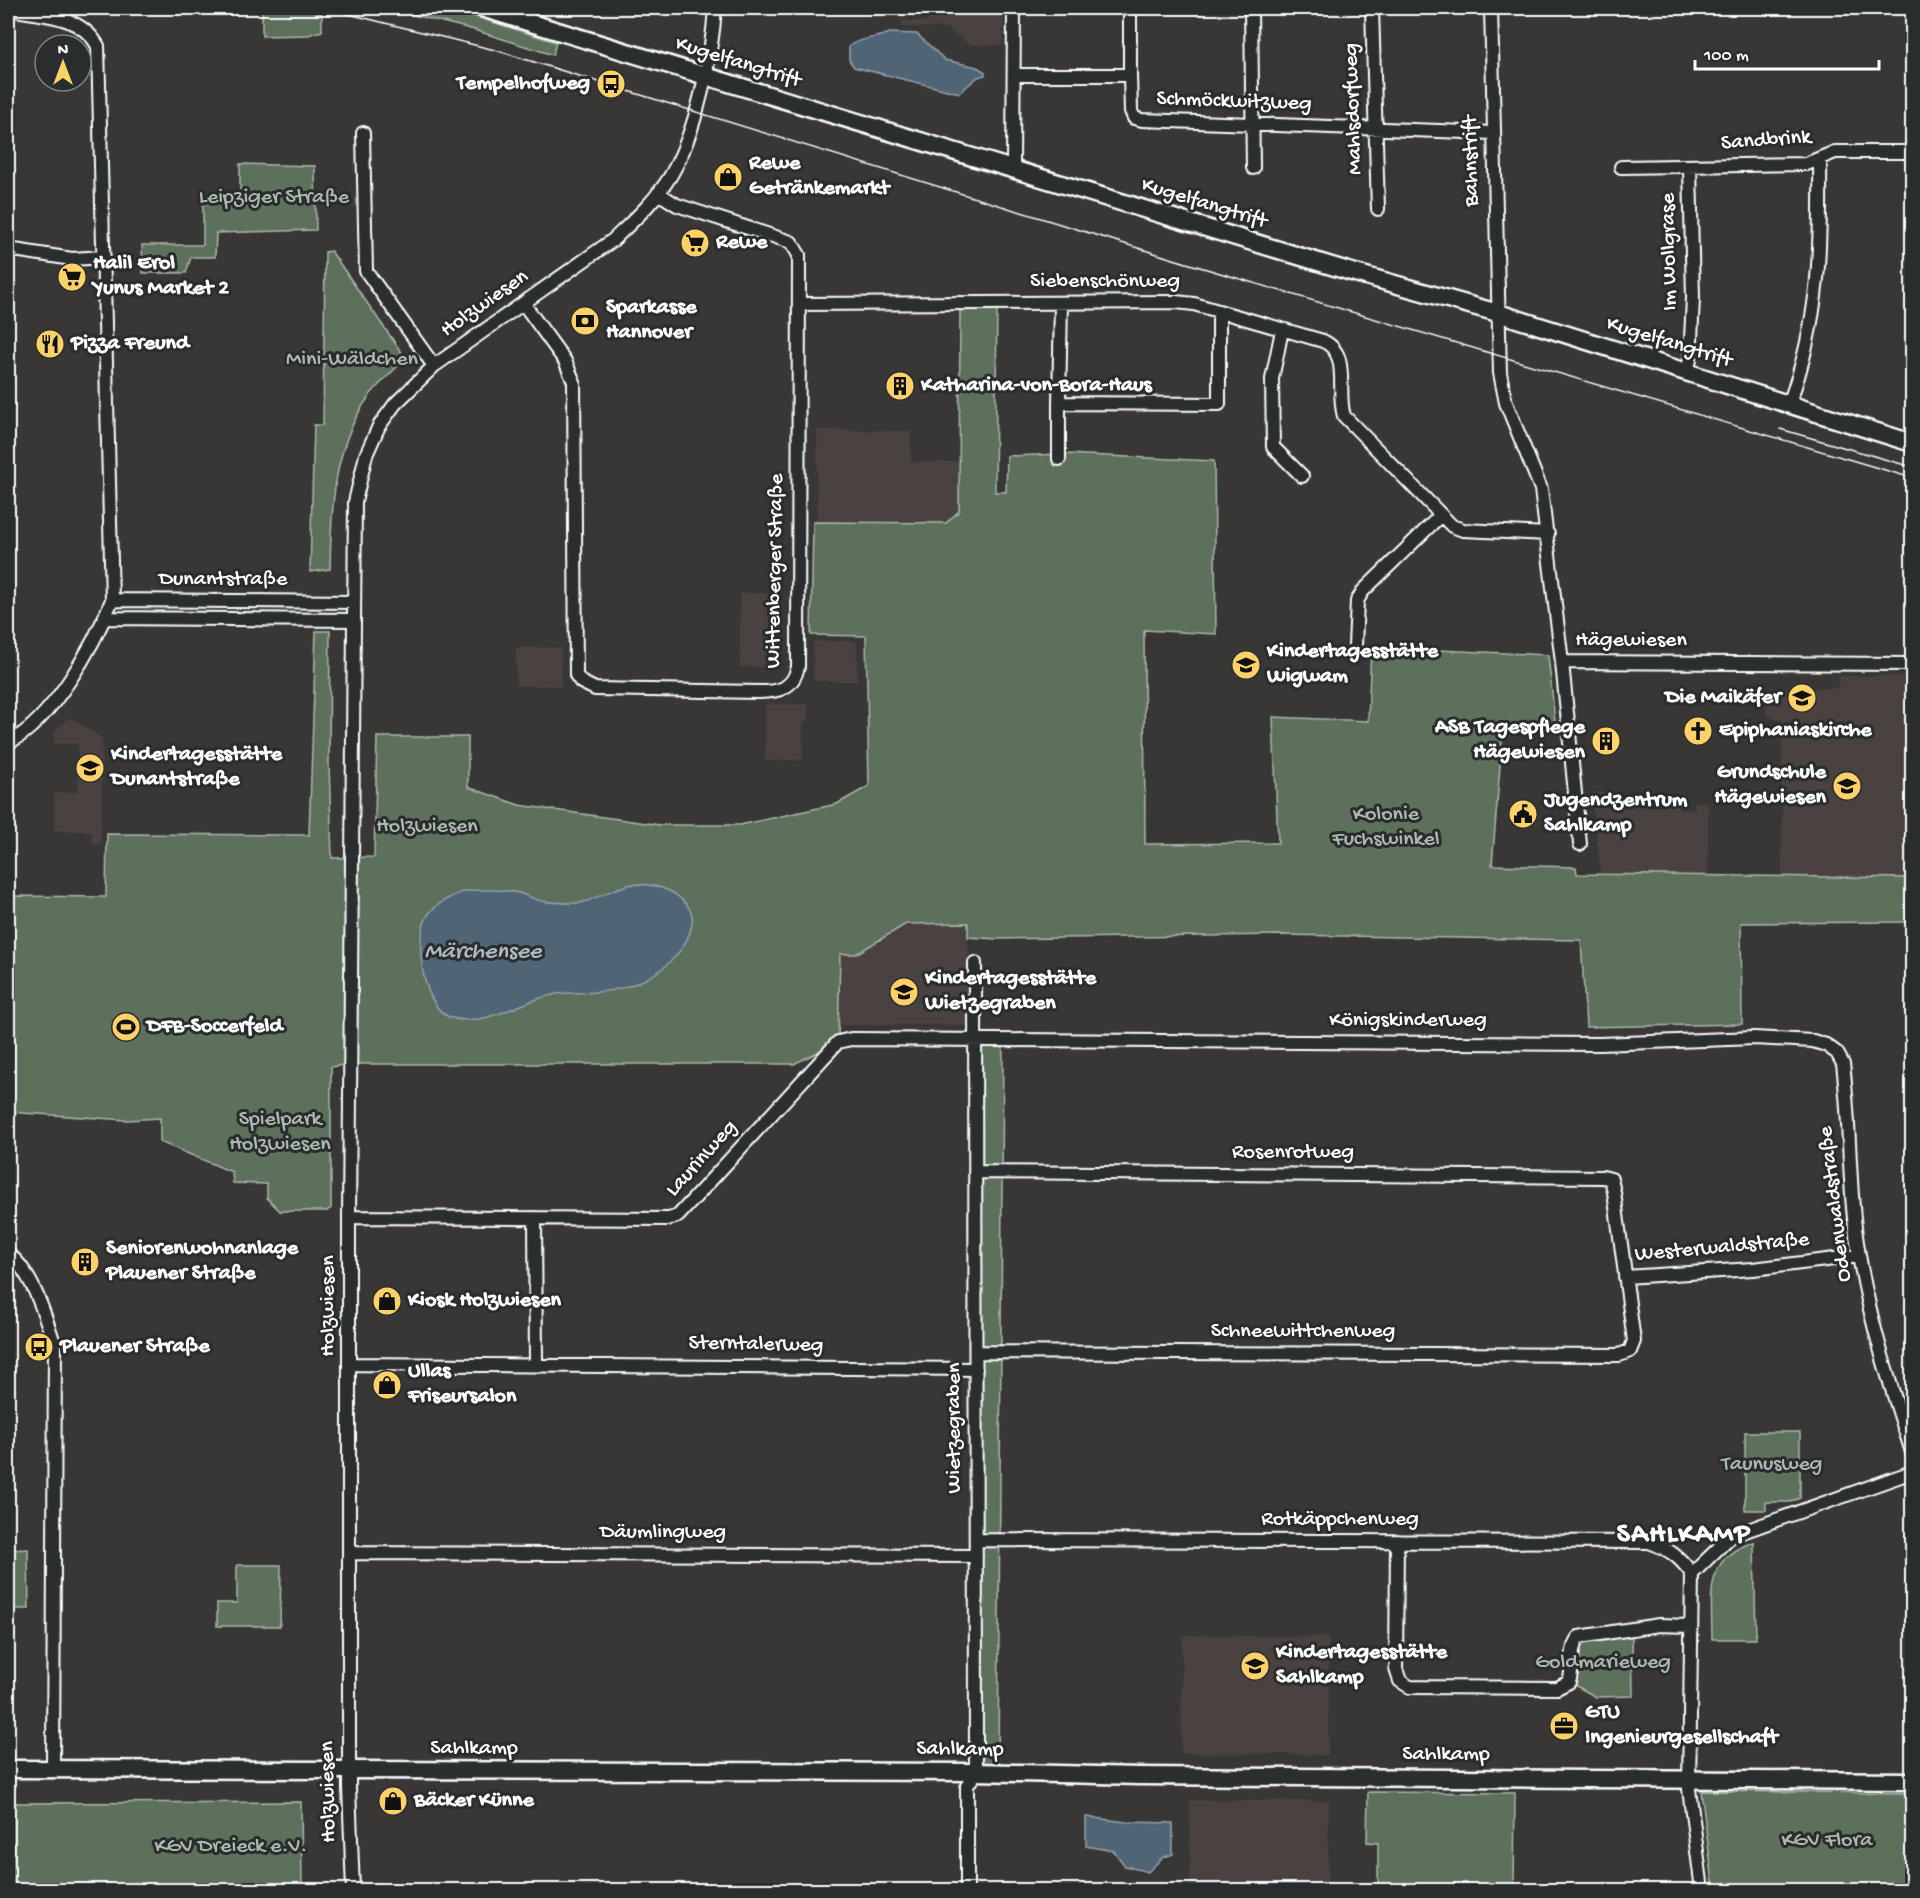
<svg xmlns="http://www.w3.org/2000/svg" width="1920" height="1898" font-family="'Gochi Hand',sans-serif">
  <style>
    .built { fill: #494340 }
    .green { fill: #5b705c; stroke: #adb8ae; stroke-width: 1.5 }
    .water { fill: #506574; stroke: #96a3ac; stroke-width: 1.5 }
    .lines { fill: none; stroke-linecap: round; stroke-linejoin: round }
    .street-casing { stroke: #fff; stroke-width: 16 }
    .secondary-casing { stroke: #fff; stroke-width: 21 }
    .street { stroke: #2a2d2e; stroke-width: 12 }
    .secondary { stroke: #2a2d2e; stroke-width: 16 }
    .tram { stroke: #fff; stroke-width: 1.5 }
    .labels { text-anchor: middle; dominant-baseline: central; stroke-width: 6; stroke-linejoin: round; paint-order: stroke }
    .street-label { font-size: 22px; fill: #fff; stroke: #2a2d2e }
    .poi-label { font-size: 22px; font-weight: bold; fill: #fff; stroke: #2a2d2e; text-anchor: start }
    .park-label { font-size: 22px; fill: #adb8ae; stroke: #2a2d2e }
    .water-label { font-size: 24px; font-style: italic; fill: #b0bac0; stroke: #2a2d2e }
    .district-label { font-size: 28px; font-weight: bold; letter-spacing: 1.5px; fill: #fff; stroke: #2a2d2e }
  </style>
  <rect width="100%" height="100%" fill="#383736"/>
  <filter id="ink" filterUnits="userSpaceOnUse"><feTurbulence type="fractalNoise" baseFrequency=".0167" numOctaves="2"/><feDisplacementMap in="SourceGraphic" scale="12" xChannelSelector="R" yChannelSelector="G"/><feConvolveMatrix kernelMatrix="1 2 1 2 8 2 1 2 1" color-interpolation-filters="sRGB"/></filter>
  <g filter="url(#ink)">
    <path class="built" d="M 965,8 L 1004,8 L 1003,45 L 970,45 L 947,28 L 902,27 L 902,20 L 927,22 L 928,13 L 965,14 Z
      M 817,430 L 911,431 L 911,462 L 959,462 L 959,511 L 947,523 L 817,522 Z
      M 740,593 L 780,594 L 780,667 L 740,667 Z
      M 813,641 L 857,641 L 857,681 L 813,681 Z
      M 516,647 L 561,648 L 561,686 L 516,686 Z
      M 1838,676 L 1912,676 L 1912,878 L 1782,876 L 1782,721 L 1766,715 L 1766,688 L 1838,688 Z
      M 765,704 L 808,704 L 808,721 L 803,722 L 803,760 L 765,761 Z
      M 69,717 L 102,738 L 101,844 L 92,844 L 92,831 L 54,831 L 54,793 L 78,792 L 78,744 L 54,744 L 54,732 Z
      M 1620,792 L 1620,798 L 1649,795 L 1650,806 L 1666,806 L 1666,799 L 1678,799 L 1678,809 L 1695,809 L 1695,802 L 1708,802 L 1708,875 L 1601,874 L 1591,793 Z
      M 968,923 L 969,1025 L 839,1025 L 840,954 L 857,954 L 906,924 Z
      M 1182,1635 L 1329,1637 L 1328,1755 L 1181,1753 Z
      M 1190,1800 L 1329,1801 L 1328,1890 L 1190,1890 Z"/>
    <path class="green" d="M 262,8 L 300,8 L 322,14 L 322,31 L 308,35 L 262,36 Z
      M 385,8 L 447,8 L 556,42 L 553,55 L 471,29 Z
      M 240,164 L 315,166 L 316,230 L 216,233 L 215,257 L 191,257 L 186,273 L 143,273 L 142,245 L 203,245 L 203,202 L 240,202 Z
      M 331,251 L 404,356 L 403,361 C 392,372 380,383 370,395 C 333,445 331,508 330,569 L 310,572 L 314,425 L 323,425 L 325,252 Z
      M 960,303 L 997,303 L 995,492 L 1006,492 L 1007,456 L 1064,454 L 1214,461 L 1216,634 L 1144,630 L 1145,844 L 1278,843 L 1273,717 L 1368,721 L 1371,647 L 1548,655 L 1556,731 L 1503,729 L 1492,865 L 1576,867 L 1577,874 L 1912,878 L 1912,922 L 1741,923 L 1742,1024 L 1586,1027 L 1581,940 L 1282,935 L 996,939 L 968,937 L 968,923 L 906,924 L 856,954 L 840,954 L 838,1042 L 794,1064 L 349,1064 L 331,1067 L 331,1208 L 327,1211 L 280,1211 L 267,1198 L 267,1184 L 233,1183 L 232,1172 L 160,1142 L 160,1118 L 127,1120 L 8,1112 L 8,896 L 106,897 L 107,834 L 309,835 L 316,631 L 330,631 L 329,764 L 332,858 L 374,857 L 377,737 L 468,737 L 468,787 L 519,805 L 660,825 L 740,825 L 837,804 L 869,786 L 866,636 L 811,635 L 813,522 L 946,523 L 959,511 Z
      M 975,1040 L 1003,1040 L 998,1774 L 976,1772 Z
      M 1745,1432 L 1800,1432 L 1800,1498 L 1790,1502 L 1766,1502 L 1766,1510 L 1745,1510 Z
      M 1754,1542 L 1756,1639 L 1712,1639 C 1712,1596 1703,1557 1754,1542 Z
      M 28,1549 L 29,1609 L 8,1609 L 8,1550 Z
      M 237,1565 L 281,1565 L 280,1626 L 217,1626 L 217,1603 L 237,1603 Z
      M 1632,1628 L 1633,1696 L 1596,1697 L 1569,1682 L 1574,1645 Z
      M 1701,1791 L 1912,1793 L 1912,1890 L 1714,1890 Z
      M 1368,1792 L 1515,1793 L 1514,1890 L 1378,1890 L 1378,1843 L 1367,1842 Z
      M 301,1802 L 302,1890 L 8,1890 L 8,1803 Z"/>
    <path class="water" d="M 890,33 L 917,34 L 945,60 L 977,67 L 985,72 L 985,75 L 978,77 L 959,93 L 854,67 L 849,60 L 849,46 C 859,38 878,38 890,33 Z
      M 634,884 C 656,885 672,888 687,905 C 696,916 692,928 687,939 C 670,972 633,990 597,992 C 582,994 567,991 552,995 C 527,1000 504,1015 479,1019 C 468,1020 457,1021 447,1016 C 422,1002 413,938 428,915 C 434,905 447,899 457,894 C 469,888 512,889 525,895 C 530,897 535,900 542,901 C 553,903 567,903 578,903 C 591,903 614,886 634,884 Z
      M 1086,1817 L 1127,1822 L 1173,1823 L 1173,1854 L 1162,1858 L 1148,1872 L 1125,1866 L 1114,1851 L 1086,1846 Z"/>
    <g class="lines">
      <g class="street-casing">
        <path id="street" d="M 1130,8 L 1130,75
          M 1251,8 L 1253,168
          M 1372,8 L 1378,209
          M 1491,8 L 1500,373 L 1506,403 L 1541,489 L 1562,662 L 1912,664
          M 8,9 C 41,15 80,14 98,46 L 112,600 C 94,645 52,721 8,743
          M 1014,75 L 1130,75 L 1131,111 L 1134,118 L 1142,120 L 1493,133
          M 363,133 L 366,271 L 434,366
          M 1621,167 L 1806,164 L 1835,152 L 1912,152
          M 1013,169 L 1014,8
          M 8,249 L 72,259 L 104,257
          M 523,303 L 565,361 L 574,382 L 576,675 L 581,682 L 595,689 L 759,692 C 780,692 793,688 798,667 L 799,255 L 791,242 L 677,205 L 658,193
          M 1061,303 L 1059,403 L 1219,404 L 1219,312
          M 799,304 L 1176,302 L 1194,304 L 1323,341 C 1351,353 1336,391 1344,416 L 1452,526 L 1463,530 L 1548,534
          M 1282,330 L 1272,379 L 1273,447 L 1302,476
          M 1687,372 L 1690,360 L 1693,298 L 1690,166
          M 1789,404 C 1820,318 1821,250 1820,160
          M 1059,459 L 1059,403
          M 112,600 L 353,602
          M 105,618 L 353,620
          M 1355,646 L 1357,601 L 1363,591 L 1440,516
          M 1562,662 L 1580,844
          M 975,1172 L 1603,1177 L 1611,1179 L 1614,1192 L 1634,1341 L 1630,1351 L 1619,1355 L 976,1352
          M 349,1217 L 669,1219 L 678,1216 L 838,1042 L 851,1039 L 1600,1044 L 1754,1038 L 1813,1041 L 1826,1045 L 1837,1053 L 1843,1064 C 1851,1128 1848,1192 1859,1255 C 1870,1322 1891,1388 1912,1452
          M 535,1218 L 536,1363
          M 8,1254 C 32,1270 46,1319 55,1346 L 53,1769
          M 1625,1277 L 1753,1269 L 1859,1256
          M 350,1364 L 976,1369
          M 976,1540 L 1649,1542 C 1669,1549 1680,1557 1692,1574
          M 1397,1541 L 1396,1669 L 1400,1681 L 1410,1687 L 1557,1688 L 1569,1682 C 1574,1668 1569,1648 1579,1637 L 1659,1625 L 1690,1626
          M 350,1553 L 976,1556
          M 353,1890 L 349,1788 L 349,1217 L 355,502 L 366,455 L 379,426 L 395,404 L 434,366 L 613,240 C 634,220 656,200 671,175 C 696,132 712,57 715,8
          M 967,1890 L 967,1786 L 976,1772 L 975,963
          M 1702,1890 L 1689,1789 L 1692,1574 L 1731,1536 L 1912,1472"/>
      </g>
      <g class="secondary-casing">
        <path id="secondary" d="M 482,8 L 1348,271 L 1498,313 L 1912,443
          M 8,1769 L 976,1772 L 1139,1776 L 1912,1781"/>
      </g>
      <use href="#street" class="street"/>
      <use href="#secondary" class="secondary"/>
      <path class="tram" d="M 324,8 L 495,50 L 1193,265 L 1912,478
        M 1780,429 L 1912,467"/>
    </g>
  </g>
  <defs>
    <g id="bus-disc" transform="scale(1.5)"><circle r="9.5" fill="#ffd166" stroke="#2a2d2e"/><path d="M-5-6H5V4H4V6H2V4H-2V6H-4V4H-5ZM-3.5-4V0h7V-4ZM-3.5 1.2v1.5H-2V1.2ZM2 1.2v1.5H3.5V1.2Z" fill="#111"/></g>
    <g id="shop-disc" transform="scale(1.5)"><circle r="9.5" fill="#ffd166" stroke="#2a2d2e"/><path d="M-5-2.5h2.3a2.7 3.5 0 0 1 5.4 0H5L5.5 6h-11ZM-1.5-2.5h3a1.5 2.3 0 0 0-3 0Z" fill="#111"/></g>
    <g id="supermarket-disc" transform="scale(1.5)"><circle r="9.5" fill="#ffd166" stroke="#2a2d2e"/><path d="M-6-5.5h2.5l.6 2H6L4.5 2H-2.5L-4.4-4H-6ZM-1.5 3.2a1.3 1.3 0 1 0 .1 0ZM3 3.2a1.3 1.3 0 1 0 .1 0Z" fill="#111"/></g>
    <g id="bank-disc" transform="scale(1.5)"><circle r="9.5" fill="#ffd166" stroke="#2a2d2e"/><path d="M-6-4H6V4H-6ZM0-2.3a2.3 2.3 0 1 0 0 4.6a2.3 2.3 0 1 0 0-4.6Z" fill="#111"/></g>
    <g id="restaurant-disc" transform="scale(1.5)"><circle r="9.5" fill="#ffd166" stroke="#2a2d2e"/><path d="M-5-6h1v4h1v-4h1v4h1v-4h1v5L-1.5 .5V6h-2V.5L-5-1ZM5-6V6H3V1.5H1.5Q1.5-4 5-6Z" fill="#111"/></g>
    <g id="building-disc" transform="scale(1.5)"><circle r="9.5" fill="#ffd166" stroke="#2a2d2e"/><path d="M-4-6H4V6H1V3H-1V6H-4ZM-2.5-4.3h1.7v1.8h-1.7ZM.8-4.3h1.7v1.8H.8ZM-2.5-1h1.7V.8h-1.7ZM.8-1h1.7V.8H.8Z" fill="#111"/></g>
    <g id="school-disc" transform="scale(1.5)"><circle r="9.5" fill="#ffd166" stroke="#2a2d2e"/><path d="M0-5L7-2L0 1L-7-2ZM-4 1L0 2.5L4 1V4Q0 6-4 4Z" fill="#111"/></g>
    <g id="church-disc" transform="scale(1.5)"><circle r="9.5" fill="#ffd166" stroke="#2a2d2e"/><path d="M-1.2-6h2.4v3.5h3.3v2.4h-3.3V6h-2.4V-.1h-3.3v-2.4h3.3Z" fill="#111"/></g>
    <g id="civic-disc" transform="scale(1.5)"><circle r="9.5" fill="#ffd166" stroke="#2a2d2e"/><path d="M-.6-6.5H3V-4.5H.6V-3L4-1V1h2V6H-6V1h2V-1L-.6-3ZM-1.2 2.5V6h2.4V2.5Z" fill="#111"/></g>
    <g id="stadium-disc" transform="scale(1.5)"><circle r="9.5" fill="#ffd166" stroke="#2a2d2e"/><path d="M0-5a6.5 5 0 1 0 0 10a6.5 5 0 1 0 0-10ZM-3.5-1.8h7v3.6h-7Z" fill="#111"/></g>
    <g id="office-disc" transform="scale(1.5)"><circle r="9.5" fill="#ffd166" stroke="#2a2d2e"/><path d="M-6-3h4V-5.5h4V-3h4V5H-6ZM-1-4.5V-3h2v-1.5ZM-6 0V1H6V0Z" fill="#111"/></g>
  </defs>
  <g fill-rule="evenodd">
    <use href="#bus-disc" x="611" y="84"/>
    <use href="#shop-disc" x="728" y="177"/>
    <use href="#supermarket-disc" x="695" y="243"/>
    <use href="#supermarket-disc" x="72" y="277"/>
    <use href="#bank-disc" x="585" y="321"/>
    <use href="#restaurant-disc" x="50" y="344"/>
    <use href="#building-disc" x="900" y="386"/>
    <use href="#school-disc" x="1246" y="665"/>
    <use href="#school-disc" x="1802" y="698"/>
    <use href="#church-disc" x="1698" y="731"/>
    <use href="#building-disc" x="1606" y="741"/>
    <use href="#school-disc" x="90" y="768"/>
    <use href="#school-disc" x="1847" y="786"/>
    <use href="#civic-disc" x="1523" y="814"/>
    <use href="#school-disc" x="904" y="992"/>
    <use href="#stadium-disc" x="126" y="1027"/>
    <use href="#building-disc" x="85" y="1262"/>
    <use href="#shop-disc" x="387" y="1301"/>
    <use href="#bus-disc" x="39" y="1347"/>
    <use href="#shop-disc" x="387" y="1385"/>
    <use href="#school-disc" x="1255" y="1666"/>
    <use href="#office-disc" x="1564" y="1726"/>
    <use href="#shop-disc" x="393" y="1801"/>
  </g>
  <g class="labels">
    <g class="street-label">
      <text transform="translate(738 63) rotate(17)">Kugelfangtrift</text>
      <text transform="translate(1234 102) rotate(2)">Schmöckwitzweg</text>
      <text transform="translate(1354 109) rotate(-92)">Mahlsdorfweg</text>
      <text transform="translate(1766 141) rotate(-4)">Sandbrink</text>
      <text transform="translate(1472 161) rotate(-91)">Bahnstrift</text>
      <text transform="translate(1204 204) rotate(17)">Kugelfangtrift</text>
      <text transform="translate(1670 252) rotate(-91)">Im Wollgrase</text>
      <text x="1105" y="282">Siebenschönweg</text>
      <text transform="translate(485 304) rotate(-35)">Holzwiesen</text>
      <text transform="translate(1669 343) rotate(17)">Kugelfangtrift</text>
      <text transform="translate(776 571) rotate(-89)">Wittenberger Straße</text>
      <text x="223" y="580">Dunantstraße</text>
      <text x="1631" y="641">Hägewiesen</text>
      <text x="1408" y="1021">Königskinderweg</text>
      <text x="1293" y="1153">Rosenrotweg</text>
      <text transform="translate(702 1159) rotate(-48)">Laurinweg</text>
      <text transform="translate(1836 1204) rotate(-97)">Odenwaldstraße</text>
      <text transform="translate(1722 1248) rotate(-5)">Westerwaldstraße</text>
      <text transform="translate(329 1306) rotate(-90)">Holzwiesen</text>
      <text x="1303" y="1332">Schneewittchenweg</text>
      <text transform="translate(756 1345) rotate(1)">Sterntalerweg</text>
      <text transform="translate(955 1428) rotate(-90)">Wietzegraben</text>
      <text x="1340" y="1520">Rotkäppchenweg</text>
      <text x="663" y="1533">Däumlingweg</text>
      <text x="474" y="1749">Sahlkamp</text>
      <text transform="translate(960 1750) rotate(1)">Sahlkamp</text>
      <text x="1446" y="1755">Sahlkamp</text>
      <text transform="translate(329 1792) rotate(-91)">Holzwiesen</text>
    </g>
    <g class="poi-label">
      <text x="590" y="84" text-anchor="end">Tempelhofweg</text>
      <text x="749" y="164">Rewe<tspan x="749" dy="25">Getränkemarkt</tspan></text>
      <text x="716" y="243">Rewe</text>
      <text x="93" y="264">Halil Erol<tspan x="93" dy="25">Yunus Market 2</tspan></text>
      <text x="606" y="308">Sparkasse<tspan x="606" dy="25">Hannover</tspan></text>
      <text x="71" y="344">Pizza Freund</text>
      <text x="921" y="386">Katharina-von-Bora-Haus</text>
      <text x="1267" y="652">Kindertagesstätte<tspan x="1267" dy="25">Wigwam</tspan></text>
      <text x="1781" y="698" text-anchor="end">Die Maikäfer</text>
      <text x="1585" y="728" text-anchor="end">ASB Tagespflege<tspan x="1585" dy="25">Hägewiesen</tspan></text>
      <text x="1719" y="731">Epiphaniaskirche</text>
      <text x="111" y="755">Kindertagesstätte<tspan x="111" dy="25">Dunantstraße</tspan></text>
      <text x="1826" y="773" text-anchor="end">Grundschule<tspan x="1826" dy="25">Hägewiesen</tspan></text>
      <text x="1544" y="801">Jugendzentrum<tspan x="1544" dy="25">Sahlkamp</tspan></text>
      <text x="925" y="979">Kindertagesstätte<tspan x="925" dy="25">Wietzegraben</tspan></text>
      <text x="147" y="1027">DFB-Soccerfeld</text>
      <text x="106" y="1249">Seniorenwohnanlage<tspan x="106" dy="25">Plauener Straße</tspan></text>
      <text x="408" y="1301">Kiosk Holzwiesen</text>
      <text x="60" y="1347">Plauener Straße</text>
      <text x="408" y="1372">Ullas<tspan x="408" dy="25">Friseursalon</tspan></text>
      <text x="1276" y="1653">Kindertagesstätte<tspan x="1276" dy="25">Sahlkamp</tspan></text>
      <text x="1585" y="1713">GTU<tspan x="1585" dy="25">Ingenieurgesellschaft</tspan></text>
      <text x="414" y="1801">Bäcker Künne</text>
    </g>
    <g class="park-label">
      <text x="274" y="198">Leipziger Straße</text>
      <text x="352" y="360">Mini-Wäldchen</text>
      <text x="1386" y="815">Kolonie<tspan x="1386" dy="25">Fuchswinkel</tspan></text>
      <text x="427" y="827">Holzwiesen</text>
      <text x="280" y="1120">Spielpark<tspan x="280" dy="25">Holzwiesen</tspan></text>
      <text x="1772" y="1465">Taunusweg</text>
      <text x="1603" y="1663">Goldmarieweg</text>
      <text x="1827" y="1841">KGV Flora</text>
      <text x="231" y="1847">KGV Dreieck e.V.</text>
    </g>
    <g class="water-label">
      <text x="483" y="952">Märchensee</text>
    </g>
    <g class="district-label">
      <text x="1684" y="1535">SAHLKAMP</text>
    </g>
  </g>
  <rect width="1920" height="1898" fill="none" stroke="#2a2d2e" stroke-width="30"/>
  <rect x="15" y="15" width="1890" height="1868" fill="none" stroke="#fff" stroke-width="2" filter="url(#ink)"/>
  <g transform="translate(63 63)"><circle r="28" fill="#2a2d2e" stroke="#7f8182" stroke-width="1.5"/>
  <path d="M0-4.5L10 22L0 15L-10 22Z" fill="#ffd166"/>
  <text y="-9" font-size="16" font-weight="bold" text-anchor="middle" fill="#ffffff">N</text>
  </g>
  <path d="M1695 60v9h184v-9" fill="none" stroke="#ffffff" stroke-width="3"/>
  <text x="1704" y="60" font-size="18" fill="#ffffff" stroke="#2a2d2e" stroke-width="4.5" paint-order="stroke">100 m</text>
</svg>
